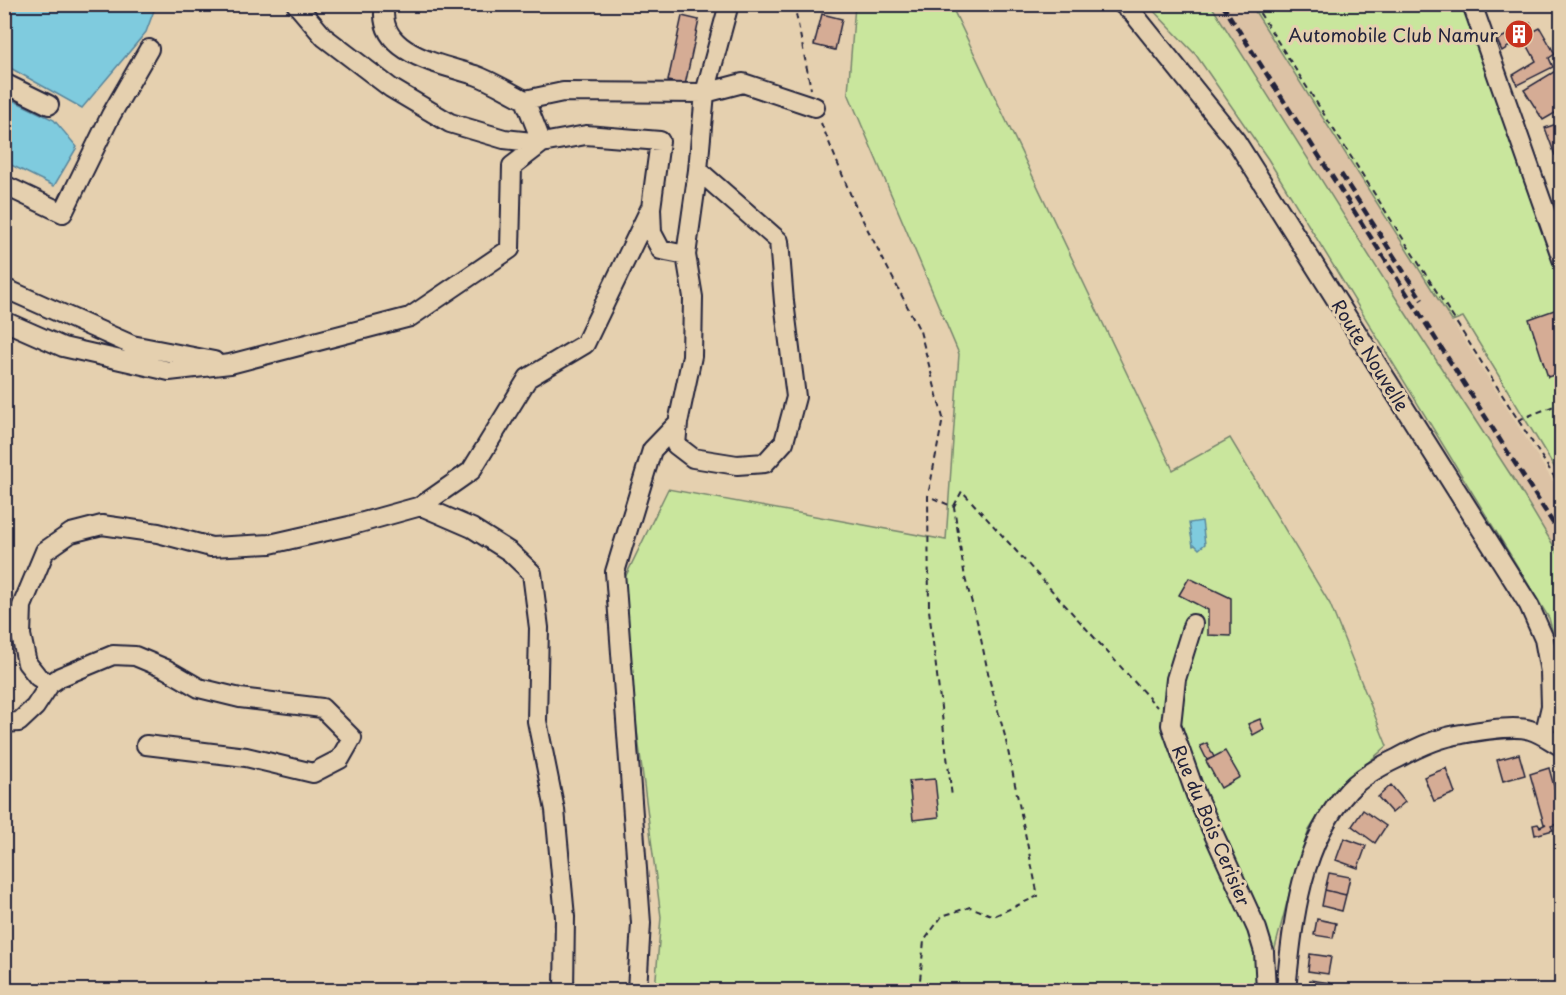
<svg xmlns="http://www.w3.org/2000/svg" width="1566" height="995" font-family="'Playpen Sans',sans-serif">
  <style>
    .built { fill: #dcc2a5 }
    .green { fill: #c9e69d; stroke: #76846c; stroke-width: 1.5 }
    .water { fill: #7fcbde; stroke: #5a879d; stroke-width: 1.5 }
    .building { fill: #d5ac95; stroke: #22223b; stroke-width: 1.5 }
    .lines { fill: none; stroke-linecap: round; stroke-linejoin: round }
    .minor-casing { stroke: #22223b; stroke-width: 22 }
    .path { stroke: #22223b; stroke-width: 2; stroke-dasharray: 6 4.5; stroke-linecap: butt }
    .minor { stroke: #e5d0af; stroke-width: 18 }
    .rail { stroke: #22223b; stroke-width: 4.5; stroke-dasharray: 9 4.5; stroke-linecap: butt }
    .labels { text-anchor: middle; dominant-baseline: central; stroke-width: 6; stroke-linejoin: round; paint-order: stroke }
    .poi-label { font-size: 18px; fill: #22223b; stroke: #e5d0af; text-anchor: end }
    .street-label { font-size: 18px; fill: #22223b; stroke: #e5d0af }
  </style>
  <rect width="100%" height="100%" fill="#e5d0af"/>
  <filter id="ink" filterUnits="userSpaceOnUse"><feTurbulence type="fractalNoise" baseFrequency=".0167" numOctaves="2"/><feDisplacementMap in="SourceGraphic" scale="12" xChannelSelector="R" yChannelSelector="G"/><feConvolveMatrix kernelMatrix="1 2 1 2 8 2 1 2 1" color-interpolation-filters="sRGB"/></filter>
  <g filter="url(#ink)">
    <path class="built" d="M 1211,5 L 1251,5 L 1452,321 L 1561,494 L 1561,558 L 1516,483 L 1399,303 Z"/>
    <path class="green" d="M 855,5 L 951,5 L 1173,470 L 1230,438 L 1330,604 L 1387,746 L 1333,793 L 1309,830 L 1295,872 L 1264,990 L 655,990 L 661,917 L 619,590 L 668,489 L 946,540 L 959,354 L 848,93 Z
      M 1148,5 L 1211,5 L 1399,303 L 1516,483 L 1561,558 L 1561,696 L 1557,648 L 1549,618 L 1268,159 L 1196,55 Z
      M 1251,5 L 1472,5 L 1561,259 L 1561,281 L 1557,283 L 1562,295 L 1561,478 L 1463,317 L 1452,321 Z"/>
    <path class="water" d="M 4,5 L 5,4 L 156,5 L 146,32 L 82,108 L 5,65 Z
      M 4,96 L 54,120 L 77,147 L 54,186 L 5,162 Z
      M 1202,521 L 1205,544 L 1199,549 L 1195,545 L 1193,546 L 1189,523 Z"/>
    <path class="building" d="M 822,14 L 842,19 L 835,50 L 814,45 Z
      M 682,16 L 699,20 L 685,85 L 668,81 Z
      M 1530,23 L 1534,31 L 1502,51 L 1497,40 Z
      M 1540,28 L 1555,54 L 1549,58 L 1553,67 L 1517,85 L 1513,75 L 1536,61 L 1523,37 Z
      M 1562,67 L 1562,109 L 1543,120 L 1524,90 Z
      M 1562,122 L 1562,153 L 1555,155 L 1545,128 Z
      M 1560,308 L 1562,372 L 1548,377 L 1529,319 Z
      M 1189,578 L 1231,598 L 1231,636 L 1208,635 L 1208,610 L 1179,595 Z
      M 1260,719 L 1264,729 L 1253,735 L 1248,724 Z
      M 1207,743 L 1214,757 L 1207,760 L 1200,746 Z
      M 1225,751 L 1240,777 L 1221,788 L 1206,761 Z
      M 1519,754 L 1525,775 L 1503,781 L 1497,760 Z
      M 1446,768 L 1455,793 L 1434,801 L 1424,777 Z
      M 1549,768 L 1558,801 L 1562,800 L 1562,823 L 1551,826 L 1553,830 L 1535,835 L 1533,825 L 1538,824 L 1540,827 L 1546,824 L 1544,824 L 1530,774 Z
      M 935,779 L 939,817 L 913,820 L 909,781 Z
      M 1391,785 L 1405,802 L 1392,813 L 1378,797 Z
      M 1363,810 L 1386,826 L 1375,843 L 1352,826 Z
      M 1344,838 L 1366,846 L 1358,868 L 1336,860 Z
      M 1329,873 L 1350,877 L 1346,895 L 1325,890 Z
      M 1325,890 L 1346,895 L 1342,911 L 1322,906 Z
      M 1317,919 L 1336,923 L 1333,938 L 1314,935 Z
      M 1310,954 L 1331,957 L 1328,974 L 1308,971 Z
      M 1310,980 L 1330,983 L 1329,990 L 1308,990 Z"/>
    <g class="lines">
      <g class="minor-casing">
        <path id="minor" d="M 296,4 L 324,37 L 391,88 L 450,123 L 504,139 L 542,143 L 525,100 C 509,92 492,81 475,75 C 441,64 375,54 385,4
          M 1122,4 L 1133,13 L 1236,141 L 1529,605 L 1544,639 L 1550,672 L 1551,706 L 1544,736
          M 1472,4 L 1562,259
          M 4,83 L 49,105
          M 525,100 L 563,92 L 705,93 L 743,83 L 815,107
          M 698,170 L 779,241 L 784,302 L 796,397 L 784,442 L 765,463 L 737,465 L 693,458 L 676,445 L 678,423 L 692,356 L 693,297 L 686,255 L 698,170 L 705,93 L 729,4
          M 4,185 L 63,213 L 111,115 L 149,49
          M 4,288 L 132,345 L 214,361
          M 4,321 L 63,347 L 169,371 L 230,364 L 410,317 L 510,249 L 512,166 L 542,143 L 586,135 L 660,141 L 651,208 L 652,233 L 661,250 L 686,255
          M 421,506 L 471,471 L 528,378 L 585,344 L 650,209
          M 1193,624 L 1176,679 L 1171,725 L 1196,795 L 1257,929 L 1264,952 L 1266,990
          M 4,723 L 19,722 L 35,707 L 50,684
          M 146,745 L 246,757 L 313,773 L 340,759 L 352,738 L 322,708 L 240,698 L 199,688 L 166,669 L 135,656 L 113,655 L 60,677 L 50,684 L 38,677 L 27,663 L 21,635 L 22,606 L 45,551 L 71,533 L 102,525 L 158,533 L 211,547 L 270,544 L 349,526 L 421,506 L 472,528 L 510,552 L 532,573 L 539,628 L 537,721 L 555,810 L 565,917 L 564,990
          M 637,990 L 641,923 L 615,572 L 652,450 L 678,423
          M 1286,990 C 1293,921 1300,844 1349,790 C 1362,776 1381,766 1398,758 C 1418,747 1439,737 1462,734 C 1478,731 1515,725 1530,730 C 1541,733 1551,741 1562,747"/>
      </g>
      <path class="path" d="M 794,4 L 811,89
        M 1254,4 L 1562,489
        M 821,123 L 854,203 L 920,331 L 943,418 L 928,496 L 929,610 L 952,797
        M 1518,420 L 1562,403
        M 954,506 L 962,491 L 1157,707
        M 919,990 L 924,941 L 942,916 L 970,907 L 994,916 L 1038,896 L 1005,736 L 990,682 L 978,625 L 965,578 L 954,507 L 928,496"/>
      <use href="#minor" class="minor"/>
      <path class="rail" d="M 1222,4 L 1562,537
        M 1341,174 L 1422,300"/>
    </g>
  </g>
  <defs>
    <g id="building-disc" transform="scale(1.5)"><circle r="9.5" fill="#c8321e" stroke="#e5d0af"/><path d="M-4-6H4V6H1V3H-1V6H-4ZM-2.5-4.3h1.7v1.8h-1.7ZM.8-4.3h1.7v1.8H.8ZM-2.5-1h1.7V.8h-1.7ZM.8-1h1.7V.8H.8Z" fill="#fff"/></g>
  </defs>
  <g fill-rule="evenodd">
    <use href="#building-disc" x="1519" y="34"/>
  </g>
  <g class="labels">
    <g class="poi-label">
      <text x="1498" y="34">Automobile Club Namur</text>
    </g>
    <g class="street-label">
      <text transform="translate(1371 355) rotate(58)">Route Nouvelle</text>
      <text transform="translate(1212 825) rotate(67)">Rue du Bois Cerisier</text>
    </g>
  </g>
  <rect width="1566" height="995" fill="none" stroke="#e5d0af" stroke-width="24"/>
  <rect x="12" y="12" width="1542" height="971" fill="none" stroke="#22223b" stroke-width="2" filter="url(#ink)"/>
</svg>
